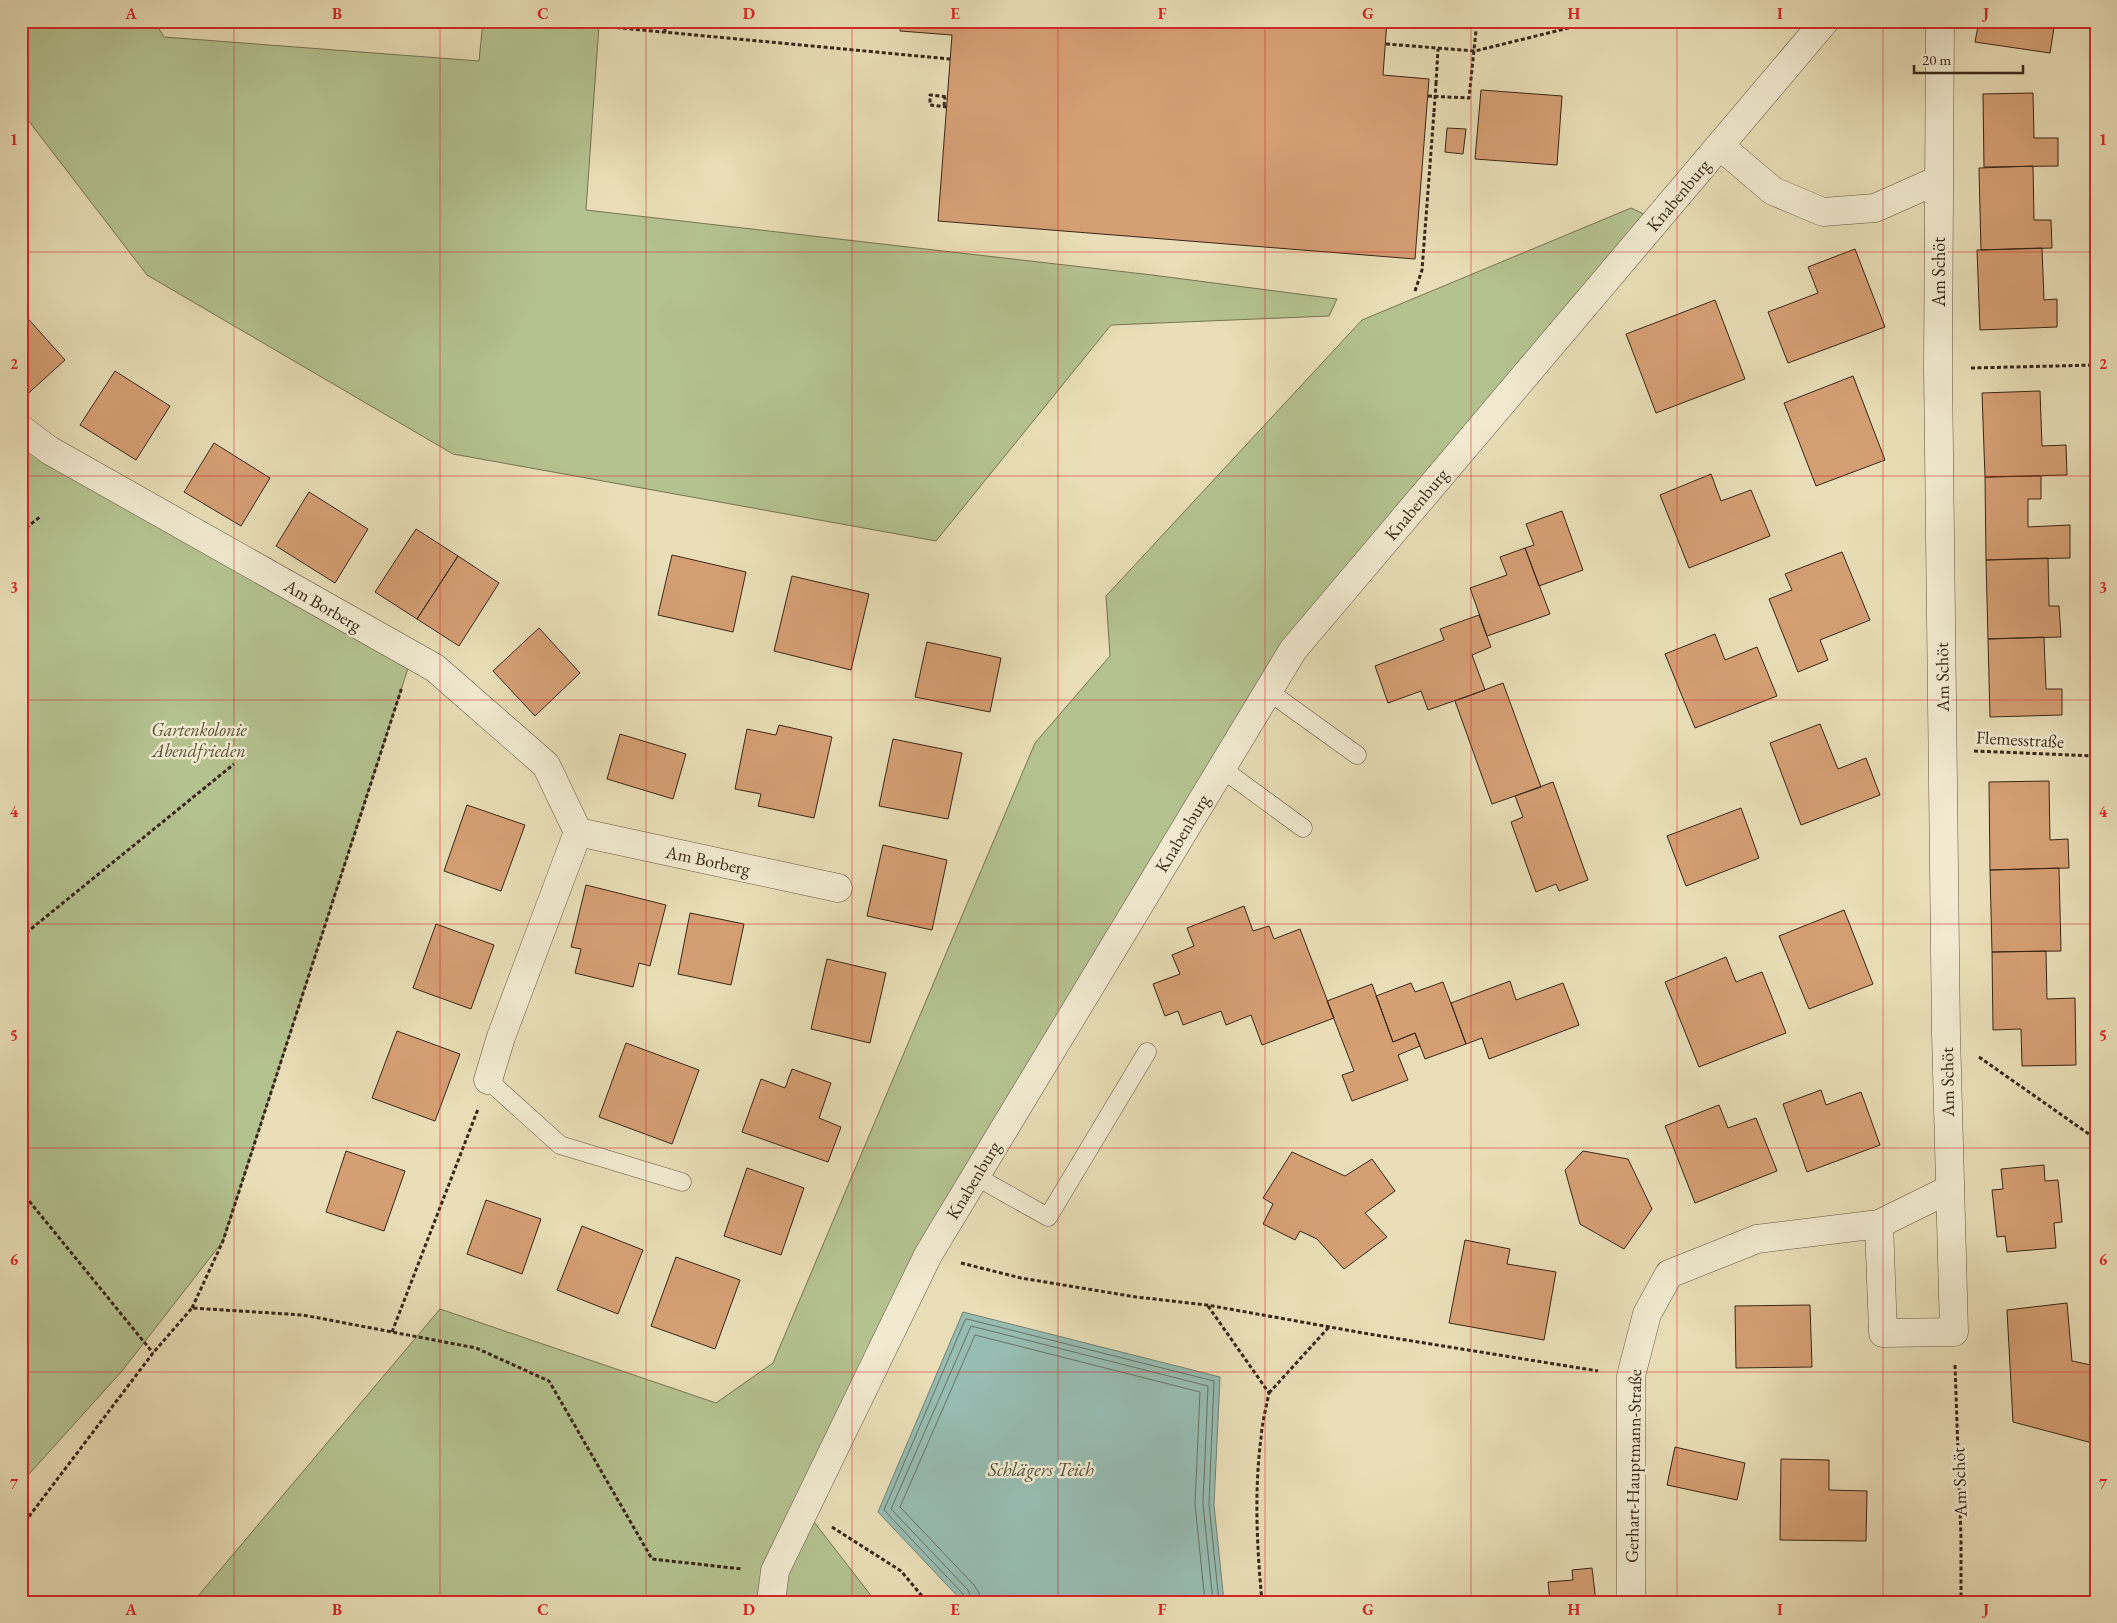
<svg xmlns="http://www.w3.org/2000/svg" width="2117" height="1623" font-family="'EB Garamond',serif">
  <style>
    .green { fill: #b4c290; stroke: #767454 }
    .water { fill: #97bcb2; stroke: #718074 }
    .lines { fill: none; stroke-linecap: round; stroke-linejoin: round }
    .shore { stroke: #687264; stroke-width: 1 }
    .building { fill: #d59f74; stroke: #392717 }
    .service-casing { stroke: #65553f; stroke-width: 19 }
    .minor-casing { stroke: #65553f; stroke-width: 29 }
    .path { stroke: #392717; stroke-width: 3; stroke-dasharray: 4 2.5; stroke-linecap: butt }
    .service { stroke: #f1ead0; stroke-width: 18 }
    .minor { stroke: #f1ead0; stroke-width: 28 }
    .path-bridge { stroke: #392717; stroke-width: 3; stroke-dasharray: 4 2.5; stroke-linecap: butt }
    .grid { fill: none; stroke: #d62828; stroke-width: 1; stroke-opacity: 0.55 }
    .labels { text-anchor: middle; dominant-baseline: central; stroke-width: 5; stroke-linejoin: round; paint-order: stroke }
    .street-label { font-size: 18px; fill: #392717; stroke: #f1ead0 }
    .park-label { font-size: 18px; font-style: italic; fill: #584e35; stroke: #f1ead0 }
    .water-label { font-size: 19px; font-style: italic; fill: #504c3e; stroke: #f1ead0 }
    .neatline { fill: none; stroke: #d62828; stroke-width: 2 }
    .grid-label { font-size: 16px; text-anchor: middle; font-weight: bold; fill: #d62828 }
  </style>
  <rect width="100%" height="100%" fill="#e9deb7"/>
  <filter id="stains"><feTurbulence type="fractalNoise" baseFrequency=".004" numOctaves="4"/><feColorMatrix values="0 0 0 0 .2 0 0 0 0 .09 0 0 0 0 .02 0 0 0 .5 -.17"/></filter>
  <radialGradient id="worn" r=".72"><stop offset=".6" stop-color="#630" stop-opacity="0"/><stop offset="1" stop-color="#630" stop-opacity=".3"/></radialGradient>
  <path class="green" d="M 21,21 L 154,21 L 164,37 L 479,61 L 483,21 L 572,21 L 599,25 L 586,210 L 1152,275 L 1337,299 L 1329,316 L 1111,325 L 936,541 L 453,454 L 147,275 L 21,111 Z
    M 1631,208 L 1657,220 L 1293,650 L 975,1176 L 804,1509 L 876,1602 L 193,1602 L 440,1309 L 716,1403 L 773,1363 L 1035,743 L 1110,656 L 1106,596 L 1362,320 Z
    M 21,429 L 412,656 L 223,1241 L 122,1371 L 21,1483 Z"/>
  <path class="water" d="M 963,1312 L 1220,1377 L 1214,1505 L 1224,1602 L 963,1602 L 878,1512 Z"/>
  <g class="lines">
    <path class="shore" d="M 967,1602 L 963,1594 L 884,1510 L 965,1320 L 967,1319 L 1214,1381 L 1209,1504 L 1219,1602
      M 973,1602 L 968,1590 L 891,1509 L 971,1326 L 1208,1386 L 1203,1504 L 1213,1602
      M 981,1602 L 979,1593 L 974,1585 L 900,1507 L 975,1335 L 1200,1392 L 1195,1504 L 1205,1602"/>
  </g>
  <path class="building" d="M 901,21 L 1387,21 L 1383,75 L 1429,79 L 1415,259 L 938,221 L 952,35 L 900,31 Z
    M 1387,21 L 1442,21 L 1442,27 L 1387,23 Z
    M 1979,21 L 2055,21 L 2050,53 L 1975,42 Z
    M 1481,90 L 1562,96 L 1557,165 L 1475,159 Z
    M 2033,93 L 2034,138 L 2058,138 L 2058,166 L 1984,167 L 1983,94 Z
    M 1447,128 L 1466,129 L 1463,154 L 1445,152 Z
    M 2033,166 L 2034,220 L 2051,220 L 2052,248 L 1981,250 L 1979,168 Z
    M 2042,248 L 2044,300 L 2057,299 L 2057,327 L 1980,330 L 1977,250 Z
    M 1855,249 L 1885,327 L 1788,363 L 1768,312 L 1818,293 L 1808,267 Z
    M 1715,300 L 1745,379 L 1656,413 L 1626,334 Z
    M 23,313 L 65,360 L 21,400 L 21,314 Z
    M 115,371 L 170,406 L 136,460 L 80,425 Z
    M 1853,376 L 1885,460 L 1816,486 L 1784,403 Z
    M 2040,391 L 2042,446 L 2066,445 L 2067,475 L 1985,477 L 1982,393 Z
    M 214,443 L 270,478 L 241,526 L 184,492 Z
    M 1711,474 L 1721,501 L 1751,490 L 1770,536 L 1689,568 L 1660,495 Z
    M 2041,476 L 2041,499 L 2028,499 L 2028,527 L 2070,525 L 2070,558 L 1986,560 L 1985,477 Z
    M 309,492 L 368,529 L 335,583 L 276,546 Z
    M 1562,511 L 1583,570 L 1539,586 L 1525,548 L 1534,545 L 1526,524 Z
    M 416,529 L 458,556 L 417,619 L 375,592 Z
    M 1525,548 L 1550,614 L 1487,636 L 1470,588 L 1507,575 L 1500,557 Z
    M 1842,552 L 1870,620 L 1820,640 L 1828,660 L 1798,672 L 1769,599 L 1792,590 L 1785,574 Z
    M 672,555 L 746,572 L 733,632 L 658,615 Z
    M 458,556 L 499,583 L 459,646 L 417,619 Z
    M 2048,558 L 2049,606 L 2059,606 L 2061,637 L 1988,639 L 1986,560 Z
    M 792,576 L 869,594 L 851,670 L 774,651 Z
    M 1479,615 L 1491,647 L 1472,655 L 1485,690 L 1428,710 L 1421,691 L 1388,703 L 1375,666 L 1444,640 L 1440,629 Z
    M 539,628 L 580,673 L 535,716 L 493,671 Z
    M 1715,634 L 1725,660 L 1757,647 L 1777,696 L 1695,728 L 1665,654 Z
    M 2044,637 L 2046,689 L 2062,689 L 2062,715 L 1990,717 L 1988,639 Z
    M 927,642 L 1001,658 L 990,712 L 915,697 Z
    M 1503,683 L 1541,787 L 1492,804 L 1455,701 Z
    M 1820,724 L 1838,769 L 1866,758 L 1880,795 L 1801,825 L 1770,743 Z
    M 779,725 L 832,737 L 814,818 L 758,806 L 761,794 L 735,789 L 747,729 L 776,735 Z
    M 620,734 L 686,754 L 673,799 L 607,779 Z
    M 893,739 L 962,753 L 948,819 L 879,806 Z
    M 2049,781 L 2050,840 L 2068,839 L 2069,868 L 1990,870 L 1989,782 Z
    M 1553,782 L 1588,880 L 1559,891 L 1556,884 L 1536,892 L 1511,822 L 1523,817 L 1515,796 Z
    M 467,805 L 525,825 L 501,891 L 444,871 Z
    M 1741,808 L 1759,858 L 1686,886 L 1667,836 Z
    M 883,845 L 947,860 L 932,930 L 867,916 Z
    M 2059,868 L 2061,951 L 1992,952 L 1990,870 Z
    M 586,885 L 666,905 L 650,966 L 639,963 L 633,987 L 575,973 L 581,949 L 571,947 Z
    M 1244,906 L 1253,931 L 1269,926 L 1274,939 L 1300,929 L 1334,1018 L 1262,1045 L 1251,1015 L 1226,1025 L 1221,1011 L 1183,1025 L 1178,1011 L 1165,1016 L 1153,984 L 1180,974 L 1172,955 L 1194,946 L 1187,928 Z
    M 1844,910 L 1873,984 L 1809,1009 L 1779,936 Z
    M 690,913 L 744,924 L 731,985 L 678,974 Z
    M 436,924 L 494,945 L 471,1009 L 413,988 Z
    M 2046,951 L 2047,999 L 2075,998 L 2076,1065 L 2022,1066 L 2021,1029 L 1993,1030 L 1992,952 Z
    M 1726,957 L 1736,982 L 1762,972 L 1786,1033 L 1699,1067 L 1665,982 Z
    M 827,959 L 886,973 L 870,1043 L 811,1029 Z
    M 1510,981 L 1516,1000 L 1563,983 L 1579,1025 L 1489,1059 L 1482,1038 L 1466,1044 L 1451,1003 Z
    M 1443,982 L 1466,1044 L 1425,1059 L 1415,1033 L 1393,1042 L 1376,996 L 1411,983 L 1415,992 Z
    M 1372,984 L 1393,1042 L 1415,1033 L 1420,1046 L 1398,1055 L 1408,1080 L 1352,1101 L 1342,1075 L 1354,1071 L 1327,1001 Z
    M 397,1031 L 460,1054 L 435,1121 L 372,1098 Z
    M 626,1043 L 699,1070 L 672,1144 L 599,1117 Z
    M 792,1069 L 831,1083 L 819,1118 L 841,1127 L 828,1162 L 742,1132 L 761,1079 L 785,1088 Z
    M 1821,1090 L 1826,1105 L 1861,1092 L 1880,1145 L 1807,1172 L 1783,1104 Z
    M 1719,1105 L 1728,1128 L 1756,1118 L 1777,1171 L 1695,1203 L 1665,1126 Z
    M 346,1151 L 405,1171 L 384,1231 L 326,1212 Z
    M 1583,1151 L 1628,1159 L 1652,1209 L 1624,1249 L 1580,1224 L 1565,1170 Z
    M 1292,1152 L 1345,1176 L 1372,1159 L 1395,1191 L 1365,1213 L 1387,1237 L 1344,1269 L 1317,1239 L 1300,1231 L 1295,1240 L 1263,1224 L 1273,1204 L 1263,1198 Z
    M 2044,1165 L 2045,1181 L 2058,1180 L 2062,1222 L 2054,1223 L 2056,1248 L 2007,1252 L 2005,1236 L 1997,1237 L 1992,1190 L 2003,1189 L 2001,1169 Z
    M 747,1168 L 804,1188 L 781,1255 L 724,1236 Z
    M 486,1200 L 541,1219 L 522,1274 L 467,1254 Z
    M 582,1226 L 643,1250 L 618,1314 L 557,1290 Z
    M 1465,1240 L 1510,1249 L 1507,1264 L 1556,1272 L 1544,1340 L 1449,1323 Z
    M 676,1257 L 740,1280 L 715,1349 L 651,1326 Z
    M 2067,1303 L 2072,1361 L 2096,1366 L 2096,1444 L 2013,1422 L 2007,1310 Z
    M 1810,1305 L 1812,1367 L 1736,1368 L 1735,1306 Z
    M 1675,1447 L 1745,1463 L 1737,1500 L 1667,1485 Z
    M 1781,1459 L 1829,1460 L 1829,1490 L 1867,1491 L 1866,1541 L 1780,1540 Z
    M 1592,1568 L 1596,1602 L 1550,1602 L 1548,1582 L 1573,1580 L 1572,1570 Z"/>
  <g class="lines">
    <g class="service-casing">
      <path id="service" d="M 1268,691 L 1357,755
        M 1221,768 L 1303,828
        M 488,1080 L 560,1145 L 682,1182
        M 975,1176 L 1048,1217 L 1147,1052"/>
    </g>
    <g class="minor-casing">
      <path id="minor" d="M 1720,146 L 1773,191 L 1823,212 L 1875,208 L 1938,180
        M 21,429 L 49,450 L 435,668 L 546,765 L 578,832 L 838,888
        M 488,1080 L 501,1037 L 578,832
        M 1879,1224 L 1883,1333 L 1954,1332 L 1946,1034 L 1938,369 L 1940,21
        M 771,1602 L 775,1571 L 928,1255 L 1293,650 L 1825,21
        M 1631,1602 L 1631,1376 L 1647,1314 L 1669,1274 L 1757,1239 L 1879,1224 L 1950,1189"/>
    </g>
    <path class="path" d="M 610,27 L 950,59
      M 665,32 L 665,21
      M 1386,44 L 1475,51 L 1597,21
      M 1436,84 L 1438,49
      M 1428,96 L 1469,98 L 1477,21
      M 944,106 L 945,97
      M 947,107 L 930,105 L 930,95 L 948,97
      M 1415,291 L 1422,270 L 1434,112
      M 1971,368 L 2096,365
      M 21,532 L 41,516
      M 1974,751 L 2096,756
      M 21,937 L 234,764
      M 1979,1057 L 2096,1139
      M 21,1191 L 153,1353
      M 961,1263 L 1021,1278 L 1136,1297 L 1207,1305 L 1369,1334 L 1598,1371
      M 1208,1306 L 1269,1393 C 1266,1408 1262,1423 1261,1438 C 1254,1492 1257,1548 1262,1602
      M 192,1308 L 223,1241 L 402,687
      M 392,1332 L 478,1109
      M 1955,1365 L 1961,1538 L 1961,1602
      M 1269,1393 L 1329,1327
      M 21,1527 L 153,1353 L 192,1308 L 303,1315 L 476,1348 L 549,1381 L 652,1559 L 742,1569
      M 832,1527 L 901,1571 L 927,1602"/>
    <use href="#service" class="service"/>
    <use href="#minor" class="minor"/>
    <path class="path-bridge" d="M 1434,112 L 1436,84"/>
  </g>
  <path class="grid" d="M 234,21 L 234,1602M 440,21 L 440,1602M 646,21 L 646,1602M 852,21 L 852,1602M 1058,21 L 1058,1602M 1265,21 L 1265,1602M 1471,21 L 1471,1602M 1677,21 L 1677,1602M 1883,21 L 1883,1602M 21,252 L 2096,252M 21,476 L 2096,476M 21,700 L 2096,700M 21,924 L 2096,924M 21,1148 L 2096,1148M 21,1372 L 2096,1372"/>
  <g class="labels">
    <g class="street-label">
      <text transform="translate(1678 195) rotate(-50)">Knabenburg</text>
      <text transform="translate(1938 272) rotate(-90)">Am Schöt</text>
      <text transform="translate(1416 504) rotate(-50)">Knabenburg</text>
      <text transform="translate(323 605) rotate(30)">Am Borberg</text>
      <text transform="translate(1942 677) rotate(-91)">Am Schöt</text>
      <text transform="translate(2020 739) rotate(3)">Flemesstraße</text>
      <text transform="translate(1182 833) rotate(-59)">Knabenburg</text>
      <text transform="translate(708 860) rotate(12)">Am Borberg</text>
      <text transform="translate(1947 1082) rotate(-91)">Am Schöt</text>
      <text transform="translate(973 1180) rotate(-59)">Knabenburg</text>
      <text transform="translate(1633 1466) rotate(-89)">Gerhart-Hauptmann-Straße</text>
      <text transform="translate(1959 1482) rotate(-92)">Am Schöt</text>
    </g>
    <g class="park-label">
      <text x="199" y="729">Gartenkolonie<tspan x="199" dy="21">Abendfrieden</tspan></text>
    </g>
    <g class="water-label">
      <text x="1041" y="1469">Schlägers Teich</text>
    </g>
  </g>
  <rect width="2117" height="1623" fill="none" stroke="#e9deb7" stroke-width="55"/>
  <path d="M1914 65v8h109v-8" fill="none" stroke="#392717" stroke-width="2.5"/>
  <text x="1922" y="65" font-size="15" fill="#392717" stroke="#f1ead0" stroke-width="4" paint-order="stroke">20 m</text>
  <rect x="28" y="28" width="2062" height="1568" class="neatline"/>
  <g class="grid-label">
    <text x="131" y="19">A</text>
    <text x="337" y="19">B</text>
    <text x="543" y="19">C</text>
    <text x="749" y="19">D</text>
    <text x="955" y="19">E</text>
    <text x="1162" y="19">F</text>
    <text x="1368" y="19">G</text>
    <text x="1574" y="19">H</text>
    <text x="1780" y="19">I</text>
    <text x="1986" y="19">J</text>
    <text x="14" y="145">1</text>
    <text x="2103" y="145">1</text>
    <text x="14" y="369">2</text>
    <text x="2103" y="369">2</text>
    <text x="14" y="593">3</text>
    <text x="2103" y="593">3</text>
    <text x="14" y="817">4</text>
    <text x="2103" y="817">4</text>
    <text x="14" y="1041">5</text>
    <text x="2103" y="1041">5</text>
    <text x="14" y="1265">6</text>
    <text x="2103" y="1265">6</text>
    <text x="14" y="1489">7</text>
    <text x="2103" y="1489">7</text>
    <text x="131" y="1615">A</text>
    <text x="337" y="1615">B</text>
    <text x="543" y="1615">C</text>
    <text x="749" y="1615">D</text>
    <text x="955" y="1615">E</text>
    <text x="1162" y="1615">F</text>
    <text x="1368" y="1615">G</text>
    <text x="1574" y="1615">H</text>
    <text x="1780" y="1615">I</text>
    <text x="1986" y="1615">J</text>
  </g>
  <rect width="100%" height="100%" filter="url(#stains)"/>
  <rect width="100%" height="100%" fill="url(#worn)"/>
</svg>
